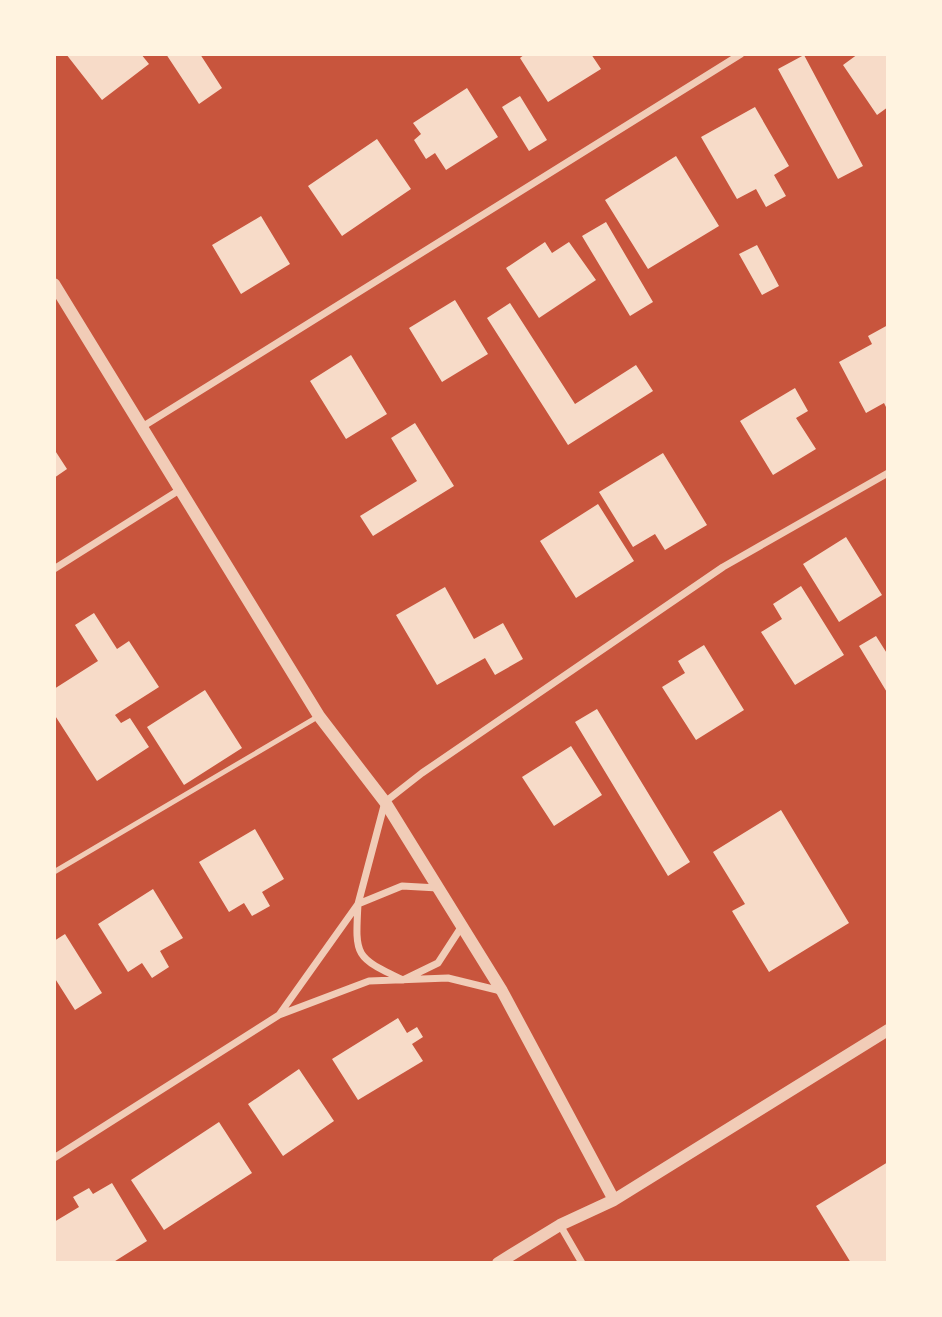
<svg xmlns="http://www.w3.org/2000/svg" width="942" height="1317" font-family="Roboto,sans-serif">
  <style>
    .building { fill: #f7dbc8 }
    .lines { fill: none; stroke-linecap: round; stroke-linejoin: round }
    .service { stroke: #f1ccb7; stroke-width: 5 }
    .minor { stroke: #f1ccb7; stroke-width: 7 }
    .tertiary { stroke: #f1ccb7; stroke-width: 12 }
  </style>
  <rect width="100%" height="100%" fill="#c8553d"/>
  <path class="building" d="M 66,54 L 141,54 L 149,64 L 102,100 Z
    M 166,54 L 200,54 L 222,88 L 199,104 Z
    M 525,54 L 591,54 L 601,69 L 548,102 L 520,58 Z
    M 858,54 L 888,54 L 888,107 L 877,115 L 843,65 Z
    M 804,55 L 863,166 L 838,179 L 778,69 Z
    M 467,88 L 498,137 L 446,170 L 435,153 L 426,159 L 414,140 L 421,134 L 413,123 Z
    M 520,96 L 547,140 L 529,151 L 502,107 Z
    M 755,107 L 789,166 L 774,175 L 786,196 L 766,207 L 756,189 L 737,199 L 701,137 Z
    M 377,139 L 411,189 L 342,236 L 308,186 Z
    M 676,156 L 719,226 L 648,269 L 605,200 Z
    M 261,216 L 290,264 L 241,294 L 212,245 Z
    M 606,222 L 653,302 L 630,316 L 582,236 Z
    M 545,242 L 552,253 L 569,242 L 596,280 L 539,318 L 506,268 Z
    M 757,245 L 779,286 L 762,295 L 739,254 Z
    M 455,300 L 488,354 L 442,382 L 409,328 Z
    M 510,303 L 575,404 L 636,365 L 653,391 L 568,445 L 487,318 Z
    M 888,325 L 888,411 L 884,403 L 866,413 L 839,362 L 872,344 L 868,336 Z
    M 351,355 L 387,414 L 346,439 L 310,381 Z
    M 795,388 L 808,411 L 796,418 L 816,449 L 773,475 L 740,421 Z
    M 415,423 L 454,486 L 373,536 L 360,516 L 417,481 L 391,438 Z
    M 54,449 L 67,469 L 54,478 Z
    M 663,453 L 707,525 L 665,550 L 655,534 L 633,547 L 599,492 Z
    M 598,504 L 634,561 L 576,598 L 540,541 Z
    M 846,537 L 882,595 L 839,622 L 803,564 Z
    M 801,586 L 844,655 L 795,685 L 761,632 L 782,619 L 773,604 Z
    M 445,587 L 474,639 L 503,623 L 523,659 L 495,675 L 485,658 L 437,685 L 396,615 Z
    M 94,613 L 117,649 L 129,641 L 159,687 L 115,715 L 121,723 L 130,718 L 149,747 L 97,781 L 54,714 L 54,689 L 98,661 L 75,625 Z
    M 876,636 L 888,655 L 888,694 L 859,646 Z
    M 704,645 L 744,710 L 696,740 L 662,687 L 685,673 L 678,661 Z
    M 205,690 L 242,748 L 184,785 L 147,727 Z
    M 597,709 L 690,862 L 668,876 L 575,722 Z
    M 571,746 L 602,795 L 554,826 L 522,777 Z
    M 781,810 L 849,923 L 769,972 L 732,911 L 745,904 L 713,852 Z
    M 255,829 L 284,879 L 262,892 L 270,906 L 252,916 L 244,903 L 229,912 L 199,862 Z
    M 153,889 L 183,938 L 160,951 L 169,967 L 152,978 L 142,963 L 128,972 L 98,924 Z
    M 65,934 L 102,993 L 75,1010 L 54,977 L 54,941 Z
    M 398,1018 L 407,1033 L 417,1027 L 423,1037 L 412,1044 L 423,1061 L 358,1100 L 332,1059 Z
    M 299,1069 L 334,1121 L 283,1156 L 248,1104 Z
    M 219,1122 L 252,1173 L 164,1230 L 131,1180 Z
    M 888,1162 L 888,1263 L 851,1263 L 816,1206 Z
    M 112,1183 L 147,1241 L 112,1263 L 54,1263 L 54,1222 L 79,1207 L 73,1197 L 89,1188 L 93,1194 Z"/>
  <g class="lines">
    <path class="service" d="M 54,872 L 319,716"/>
    <path class="minor" d="M 142,427 L 741,54
      M 54,569 L 181,489
      M 438,888 L 402,886 L 358,904 C 355,957 355,957 403,980 L 438,963 L 462,926
      M 279,1015 L 358,904 L 385,802 L 422,773 L 723,567 L 888,473
      M 54,1158 L 279,1015 L 369,981 L 448,978 L 501,991
      M 560,1225 L 582,1263"/>
    <path class="tertiary" d="M 54,284 L 319,716 L 385,802 L 502,991 L 614,1200
      M 498,1263 L 560,1225 L 614,1200 L 888,1030"/>
  </g>
  <rect width="942" height="1317" fill="none" stroke="#fff3e0" stroke-width="112"/>
</svg>
